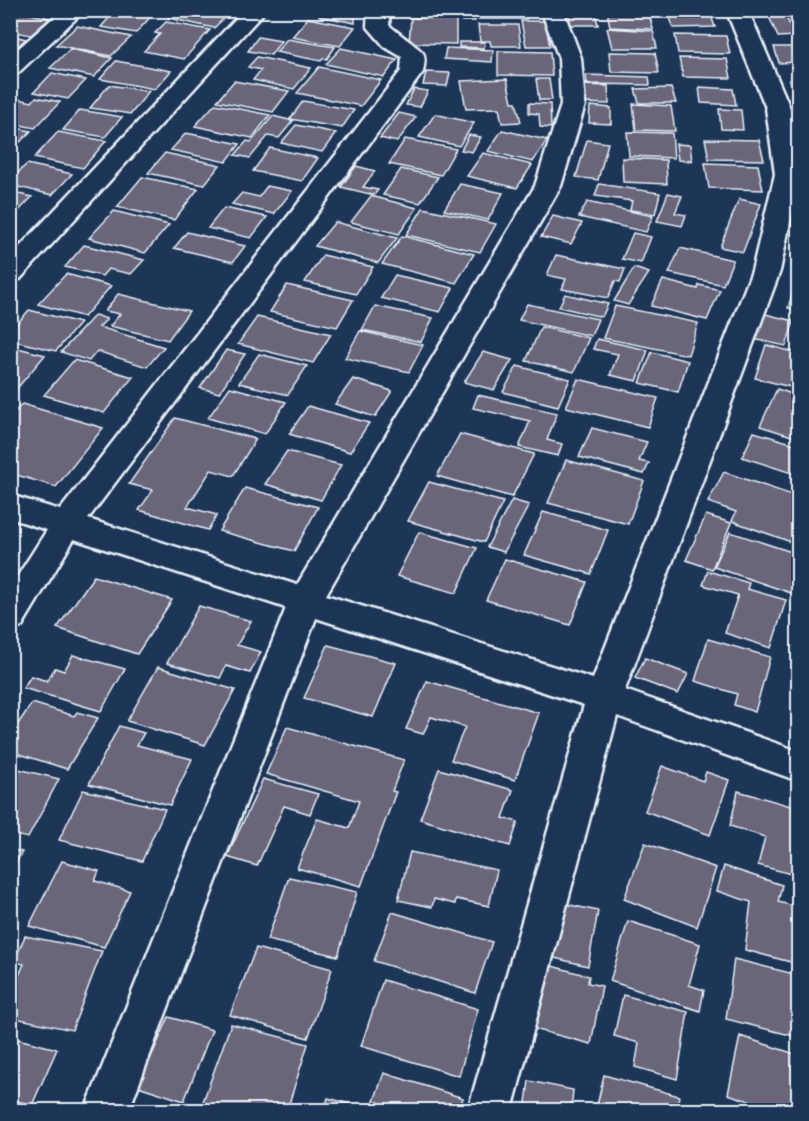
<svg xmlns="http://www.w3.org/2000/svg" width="809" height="1121" font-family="Dekko,sans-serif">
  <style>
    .building { fill: #6a657a; stroke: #e8f1f8; stroke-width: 1.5 }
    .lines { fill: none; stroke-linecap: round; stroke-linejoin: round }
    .minor-casing { stroke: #e8f1f8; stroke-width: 5 }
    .minor { fill: #1d3557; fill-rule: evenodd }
  </style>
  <rect width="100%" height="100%" fill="#1d3557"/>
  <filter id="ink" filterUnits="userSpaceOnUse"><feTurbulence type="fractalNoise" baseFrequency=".0167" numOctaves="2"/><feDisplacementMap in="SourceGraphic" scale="12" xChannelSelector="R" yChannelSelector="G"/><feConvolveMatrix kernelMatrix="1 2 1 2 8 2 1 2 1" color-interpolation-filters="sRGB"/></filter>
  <g filter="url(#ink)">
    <path class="building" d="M 116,10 L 133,10 L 153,14 L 136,33 L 101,27 Z
      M 176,10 L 215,10 L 229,13 L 214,28 L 168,18 Z
      M 322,10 L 355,11 L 355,23 L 319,16 Z
      M 413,10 L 455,10 L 455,15 L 413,14 Z
      M 457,10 L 474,13 L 475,21 L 462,21 L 462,17 L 457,17 Z
      M 476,10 L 525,11 L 526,19 L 477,19 Z
      M 568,10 L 595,10 L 598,25 L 571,25 Z
      M 607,10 L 648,10 L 653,29 L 610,27 Z
      M 668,10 L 709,10 L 715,27 L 673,28 Z
      M 766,10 L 790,10 L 794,19 L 787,19 L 795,36 L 778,37 Z
      M 15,11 L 50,18 L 31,35 L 10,31 L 10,15 Z
      M 308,18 L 355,27 L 340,46 L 292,37 Z
      M 411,18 L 456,18 L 456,44 L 409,43 Z
      M 521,21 L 545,21 L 550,46 L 526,46 Z
      M 166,22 L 210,30 L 184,59 L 144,51 L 160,34 L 155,33 Z
      M 478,25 L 518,25 L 521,46 L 491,46 L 490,41 L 480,41 Z
      M 77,26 L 131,37 L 111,56 L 56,45 Z
      M 607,28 L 653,31 L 657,48 L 612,48 Z
      M 10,35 L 26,39 L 10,53 Z
      M 675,35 L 726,36 L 730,54 L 678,53 Z
      M 258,37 L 281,41 L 271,55 L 248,51 Z
      M 287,39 L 335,47 L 327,59 L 323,58 L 321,61 L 276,52 Z
      M 459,42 L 485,42 L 484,48 L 459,47 Z
      M 774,47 L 797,47 L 798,62 L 779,63 Z
      M 341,48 L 397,60 L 384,77 L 326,64 Z
      M 446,48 L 493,50 L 492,62 L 444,59 Z
      M 70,49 L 112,58 L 94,77 L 50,68 Z
      M 498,51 L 550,52 L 552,76 L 498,75 Z
      M 609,52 L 655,53 L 659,73 L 611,72 Z
      M 257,57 L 311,68 L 294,89 L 253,80 L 261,70 L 248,67 Z
      M 679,58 L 727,59 L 731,78 L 683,77 Z
      M 116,61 L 171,71 L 155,89 L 100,79 Z
      M 319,67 L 381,80 L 361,106 L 297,93 Z
      M 426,72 L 450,73 L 447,86 L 423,85 Z
      M 52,73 L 86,80 L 68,99 L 34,92 Z
      M 586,75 L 649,77 L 650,85 L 587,84 Z
      M 507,79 L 512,102 L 516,102 L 521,122 L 502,123 L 499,108 L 466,109 L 461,81 Z
      M 536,79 L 549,79 L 552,100 L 539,100 Z
      M 790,80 L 798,80 L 798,100 L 797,100 Z
      M 234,81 L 289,91 L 273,112 L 217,101 Z
      M 109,85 L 149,91 L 131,114 L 90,108 Z
      M 584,85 L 608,86 L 609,104 L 585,103 Z
      M 699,87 L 733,89 L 736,105 L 701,103 Z
      M 671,88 L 676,103 L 639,103 L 635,89 Z
      M 414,89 L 428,91 L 420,107 L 406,105 Z
      M 36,97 L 60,102 L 35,128 L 10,123 L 10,107 L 19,99 L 32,102 Z
      M 303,101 L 354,110 L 342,128 L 290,119 Z
      M 529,103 L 550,104 L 551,128 L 540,127 L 539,114 L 529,113 Z
      M 215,104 L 270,115 L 252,138 L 195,126 Z
      M 633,104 L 671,106 L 675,131 L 636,130 Z
      M 590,106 L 611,108 L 611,124 L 589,123 Z
      M 719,109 L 741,110 L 743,130 L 721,129 Z
      M 80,110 L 122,117 L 105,137 L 63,130 Z
      M 399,113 L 416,117 L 397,142 L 380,138 Z
      M 435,114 L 474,123 L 459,146 L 419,137 Z
      M 273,116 L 293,121 L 279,138 L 268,136 L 250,158 L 235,155 L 247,141 L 251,142 Z
      M 296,125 L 336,133 L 322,152 L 281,143 Z
      M 10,127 L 31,131 L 10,152 Z
      M 502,130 L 547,140 L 533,162 L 488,151 Z
      M 58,132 L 106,141 L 83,168 L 34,158 Z
      M 627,132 L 672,133 L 674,158 L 629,156 Z
      M 186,133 L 240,144 L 226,162 L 171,150 Z
      M 469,135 L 481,137 L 472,152 L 461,150 Z
      M 405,139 L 456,149 L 441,175 L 389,164 Z
      M 705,139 L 759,140 L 764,160 L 709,159 Z
      M 587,140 L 608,143 L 598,180 L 576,177 Z
      M 676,144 L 690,145 L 692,161 L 678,160 Z
      M 270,148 L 318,158 L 302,181 L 253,171 Z
      M 165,153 L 220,165 L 204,185 L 148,173 Z
      M 483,153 L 532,165 L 517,188 L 467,176 Z
      M 622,158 L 666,160 L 667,184 L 623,182 Z
      M 705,163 L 758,165 L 763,190 L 709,188 Z
      M 27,164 L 72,174 L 52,195 L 10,185 L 10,180 Z
      M 356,166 L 375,171 L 363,187 L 378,190 L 374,195 L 341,187 Z
      M 401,169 L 438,177 L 420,203 L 383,195 Z
      M 142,177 L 198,189 L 174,220 L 117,207 Z
      M 460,184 L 503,193 L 488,220 L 444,210 Z
      M 599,184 L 660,193 L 655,214 L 630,210 L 632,201 L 595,196 Z
      M 267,186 L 292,191 L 274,214 L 232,204 L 242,193 L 259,197 Z
      M 10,192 L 32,197 L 10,220 Z
      M 668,193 L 682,196 L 675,213 L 686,215 L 682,226 L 657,221 Z
      M 371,196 L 417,208 L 399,234 L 351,222 Z
      M 739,199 L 761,204 L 743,252 L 720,247 Z
      M 587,202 L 653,216 L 646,232 L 579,217 Z
      M 224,208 L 267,217 L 251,238 L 208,228 Z
      M 423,208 L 496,224 L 480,252 L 406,235 Z
      M 114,211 L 169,225 L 145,253 L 89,238 Z
      M 553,216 L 582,223 L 571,244 L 541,237 Z
      M 335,222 L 397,238 L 378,263 L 315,246 Z
      M 187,232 L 245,246 L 233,262 L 174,248 Z
      M 633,233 L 651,237 L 641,263 L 622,259 Z
      M 402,236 L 474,254 L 456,283 L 382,264 Z
      M 84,245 L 144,260 L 131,274 L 108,269 L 102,276 L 65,267 Z
      M 680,248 L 733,260 L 723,285 L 669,273 Z
      M 323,255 L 373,267 L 356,294 L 305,282 Z
      M 556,255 L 625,269 L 620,282 L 615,281 L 608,298 L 562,289 L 566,279 L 547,275 Z
      M 634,268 L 649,273 L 628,305 L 614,301 Z
      M 66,274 L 111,286 L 84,317 L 38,304 Z
      M 395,275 L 453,288 L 440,312 L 381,298 Z
      M 663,280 L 698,289 L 699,285 L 720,290 L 707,320 L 651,306 Z
      M 795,284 L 798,285 L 798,310 L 788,308 Z
      M 287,285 L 353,300 L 337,327 L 270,312 Z
      M 118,294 L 189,311 L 168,340 L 110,326 L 120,314 L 105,311 Z
      M 565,294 L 608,304 L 602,317 L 559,307 Z
      M 527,304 L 598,319 L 591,336 L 519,320 Z
      M 375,306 L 433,318 L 421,342 L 362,330 Z
      M 615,306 L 698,323 L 688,355 L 603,338 Z
      M 29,310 L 80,323 L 56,351 L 10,340 L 10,332 Z
      M 761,313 L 794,321 L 786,346 L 753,339 Z
      M 95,315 L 107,319 L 99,327 L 164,347 L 147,367 L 97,351 L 89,361 L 61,352 Z
      M 257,317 L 331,334 L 313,363 L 238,344 Z
      M 541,327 L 589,338 L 574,372 L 526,361 Z
      M 360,331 L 423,345 L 409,372 L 345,358 Z
      M 597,339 L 648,350 L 637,381 L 610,375 L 618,354 L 593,349 Z
      M 766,345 L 798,353 L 798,389 L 755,378 Z
      M 10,346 L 45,355 L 14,392 L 10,391 Z
      M 226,350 L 245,354 L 219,393 L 200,388 Z
      M 483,352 L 512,360 L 494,390 L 464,382 Z
      M 652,352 L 688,361 L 678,392 L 640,383 Z
      M 259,354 L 307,366 L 288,395 L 239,383 Z
      M 74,360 L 133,377 L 104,413 L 44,395 Z
      M 517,366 L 570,379 L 558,406 L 503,392 Z
      M 353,379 L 392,391 L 375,417 L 335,404 Z
      M 578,379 L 658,398 L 648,427 L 566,407 Z
      M 230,387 L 286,402 L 265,434 L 208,418 Z
      M 777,389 L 798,396 L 798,438 L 760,426 Z
      M 478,395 L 557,413 L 547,440 L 562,444 L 558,456 L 519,447 L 530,421 L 473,408 Z
      M 22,404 L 103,428 L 56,487 L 10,473 L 10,417 Z
      M 308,406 L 369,423 L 350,452 L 289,434 Z
      M 175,418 L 256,439 L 233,476 L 211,470 L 187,507 L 217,515 L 208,530 L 139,510 L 153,490 L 129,484 Z
      M 592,428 L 647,442 L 639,461 L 649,463 L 644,474 L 579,457 Z
      M 754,432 L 798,445 L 798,475 L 742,457 Z
      M 460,434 L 534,454 L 512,497 L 437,476 Z
      M 287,451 L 341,465 L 321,500 L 265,484 Z
      M 566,460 L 644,481 L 628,524 L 548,503 Z
      M 724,472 L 798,497 L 798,534 L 794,543 L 732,521 L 736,512 L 708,502 Z
      M 429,482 L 503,502 L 484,542 L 408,521 Z
      M 245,488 L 318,507 L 294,551 L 219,531 Z
      M 512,500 L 529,505 L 504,552 L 487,547 Z
      M 543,512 L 608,530 L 591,574 L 524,555 Z
      M 706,515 L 731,523 L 712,569 L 686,560 Z
      M 419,532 L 477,548 L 456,593 L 397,576 Z
      M 730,532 L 798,554 L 798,574 L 791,593 L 714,567 Z
      M 505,559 L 587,582 L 570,625 L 486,600 Z
      M 708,571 L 749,583 L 747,589 L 786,600 L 771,648 L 725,633 L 738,595 L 703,585 Z
      M 94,576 L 172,600 L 137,654 L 57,628 Z
      M 199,606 L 251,621 L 237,645 L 261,652 L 250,673 L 226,666 L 220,678 L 167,663 Z
      M 708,639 L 770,657 L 755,712 L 734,705 L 737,694 L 695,681 Z
      M 328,645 L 396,663 L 373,717 L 304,698 Z
      M 73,655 L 125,669 L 101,711 L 23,688 L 31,676 L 47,681 L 55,668 L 64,671 Z
      M 645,658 L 688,674 L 678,694 L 635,678 Z
      M 158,667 L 235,690 L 205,745 L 127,721 Z
      M 427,681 L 539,713 L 515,780 L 451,760 L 465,727 L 431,717 L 423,734 L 406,729 Z
      M 32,703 L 74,716 L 77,712 L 98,718 L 67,769 L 10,751 L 10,736 Z
      M 119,726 L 144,733 L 137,745 L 192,759 L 170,805 L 89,784 Z
      M 287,727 L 404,760 L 392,791 L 396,792 L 361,886 L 297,868 L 317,819 L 349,828 L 359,801 L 266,774 Z
      M 662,766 L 703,781 L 706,772 L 729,780 L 710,835 L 645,811 Z
      M 10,767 L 59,779 L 28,838 L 10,834 Z
      M 439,769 L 513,790 L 503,818 L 518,822 L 510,846 L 420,819 Z
      M 263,779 L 318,794 L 310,814 L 284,806 L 257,866 L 227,857 Z
      M 83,790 L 165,809 L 142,861 L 59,840 Z
      M 738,791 L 798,808 L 798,876 L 758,865 L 765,837 L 730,826 Z
      M 645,843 L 716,868 L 697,927 L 624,899 Z
      M 10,849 L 22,852 L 10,874 Z
      M 410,852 L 497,870 L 489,906 L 456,899 L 455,904 L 434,899 L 432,907 L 398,900 Z
      M 62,861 L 99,871 L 95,881 L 130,891 L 104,947 L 29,926 Z
      M 724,866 L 782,885 L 778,902 L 798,907 L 798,964 L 745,950 L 751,902 L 717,891 Z
      M 289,877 L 357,892 L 338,956 L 267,940 Z
      M 561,903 L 598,911 L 588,966 L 550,957 Z
      M 392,912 L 492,942 L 475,993 L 374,961 Z
      M 628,921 L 700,944 L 689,985 L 704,990 L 700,1011 L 610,981 Z
      M 25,936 L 102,951 L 72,1030 L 10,1017 L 10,996 L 24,964 L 14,962 Z
      M 256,948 L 332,969 L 308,1038 L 230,1015 Z
      M 734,959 L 798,975 L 798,1037 L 726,1019 Z
      M 548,965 L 589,976 L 588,983 L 602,986 L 591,1044 L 534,1029 Z
      M 383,980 L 478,1009 L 459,1076 L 361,1046 Z
      M 623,995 L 688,1012 L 677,1079 L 635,1067 L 639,1043 L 614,1036 Z
      M 169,1017 L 212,1030 L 184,1101 L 138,1086 Z
      M 231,1024 L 308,1044 L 287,1110 L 200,1110 Z
      M 740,1036 L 798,1055 L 798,1110 L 777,1110 L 728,1094 Z
      M 10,1037 L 57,1049 L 32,1105 L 10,1099 Z
      M 384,1073 L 463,1098 L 459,1110 L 402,1110 L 374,1101 Z
      M 604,1075 L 679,1096 L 677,1110 L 596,1110 Z
      M 529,1081 L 573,1090 L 571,1110 L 525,1110 Z
      M 328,1098 L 372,1110 L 324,1110 Z"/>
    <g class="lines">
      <g class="minor-casing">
        <path id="minor" d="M 62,10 L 85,10 L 18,73 L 10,75 L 10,56 Z
          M 244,10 L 266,10 L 20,279 L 10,281 L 10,257 Z
          M 368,10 L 390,10 L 389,25 C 395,31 422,50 423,53 C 426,58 424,66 423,72 L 88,519 L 297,585 L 535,186 L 561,105 L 559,58 L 541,10 L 563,10 L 581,58 L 585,105 L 561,186 L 326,595 L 593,679 L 752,271 L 775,174 L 766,108 L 726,10 L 748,10 L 790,108 L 798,162 L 798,183 L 780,271 L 625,690 L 798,751 L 798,781 L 617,716 L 512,1110 L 468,1110 L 584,705 L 316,618 L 129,1110 L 85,1110 L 286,608 L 74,539 L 22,626 L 10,630 L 10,588 L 47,530 L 10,518 L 10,495 L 60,510 L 401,71 L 402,57 L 385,47 L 367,26 Z"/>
      </g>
      <use href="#minor" class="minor"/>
    </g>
  </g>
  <rect width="809" height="1121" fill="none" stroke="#1d3557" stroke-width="36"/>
  <rect x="18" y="18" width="773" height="1085" fill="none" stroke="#e8f1f8" stroke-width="2" filter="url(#ink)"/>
</svg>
